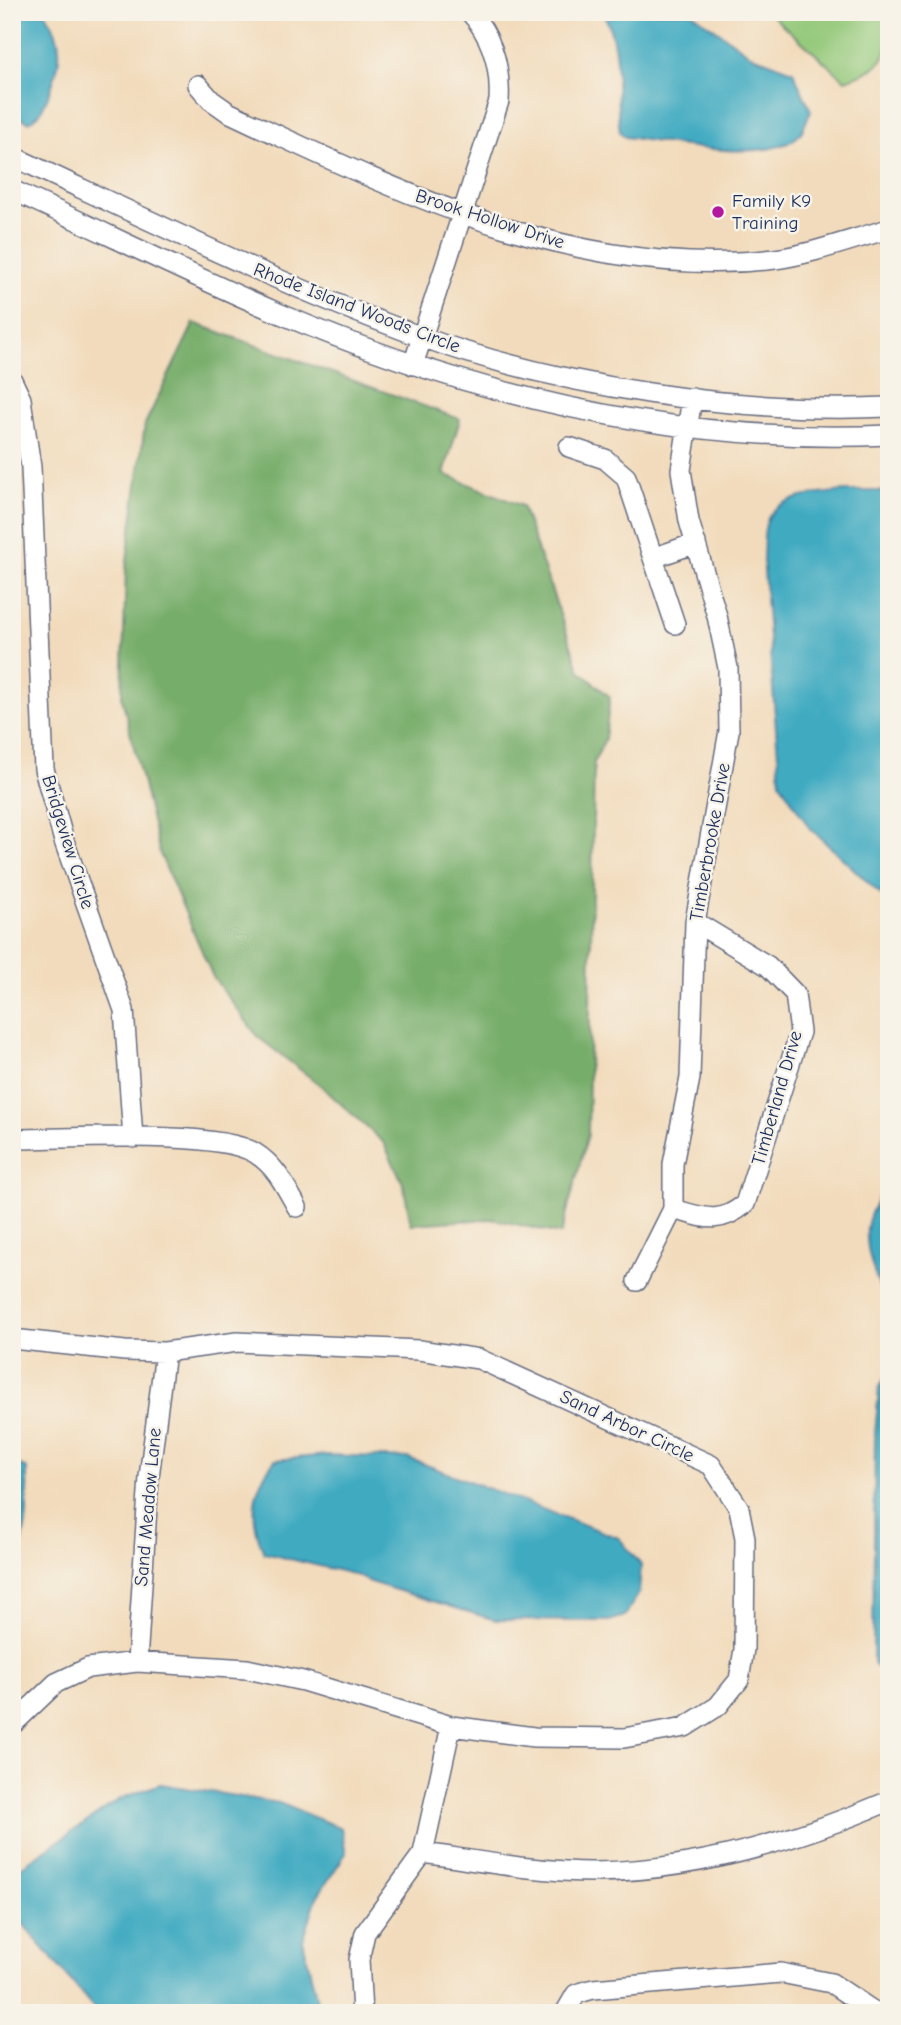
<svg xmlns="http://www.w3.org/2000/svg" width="901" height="2025" font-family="'Comic Neue',sans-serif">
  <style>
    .green { fill: #94c97a; stroke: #587c6c; stroke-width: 2 }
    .forest { fill: #77ad6a; stroke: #496e64; stroke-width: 2 }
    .water { fill: #41aac1; stroke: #2e6c90; stroke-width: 2 }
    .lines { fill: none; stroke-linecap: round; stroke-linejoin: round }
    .minor-casing { stroke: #666b7f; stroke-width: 22 }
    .minor { stroke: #fff; stroke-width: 19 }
    .poi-dot { fill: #b5179e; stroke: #f7f3e8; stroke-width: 2.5 }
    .labels { text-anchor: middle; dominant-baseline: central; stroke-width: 5; stroke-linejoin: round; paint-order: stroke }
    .poi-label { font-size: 19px; fill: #1b2f5e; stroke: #f7f3e8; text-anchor: start }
    .street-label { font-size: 19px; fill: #1b2f5e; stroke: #f7f3e8 }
  </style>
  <rect width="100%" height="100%" fill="#f7f3e8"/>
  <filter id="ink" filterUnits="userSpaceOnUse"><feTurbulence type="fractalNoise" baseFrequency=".0143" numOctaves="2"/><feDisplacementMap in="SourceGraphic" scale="14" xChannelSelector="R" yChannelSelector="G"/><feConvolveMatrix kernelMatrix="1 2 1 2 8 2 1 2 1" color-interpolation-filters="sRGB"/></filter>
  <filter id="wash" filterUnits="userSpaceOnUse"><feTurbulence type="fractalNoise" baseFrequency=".00686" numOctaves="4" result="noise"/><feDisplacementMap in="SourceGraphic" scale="28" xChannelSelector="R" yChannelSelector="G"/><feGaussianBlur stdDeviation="1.57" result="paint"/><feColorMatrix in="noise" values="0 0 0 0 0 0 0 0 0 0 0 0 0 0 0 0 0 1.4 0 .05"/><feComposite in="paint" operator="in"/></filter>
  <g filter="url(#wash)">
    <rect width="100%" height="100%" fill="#f2dbbc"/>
    <path class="green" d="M 768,12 L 889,12 C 889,56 889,66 845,80 Z"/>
    <path class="forest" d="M 194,323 L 460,419 L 444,474 L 522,506 L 580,671 L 610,697 L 605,739 L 594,762 L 588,1134 L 561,1234 L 492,1219 L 411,1224 L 403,1183 L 383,1142 L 320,1085 L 258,1037 L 213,977 L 160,854 L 122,698 L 126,568 L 145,424 Z"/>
    <path class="water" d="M 12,12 L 45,12 C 66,42 61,64 48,96 C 42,108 41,116 29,122 L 12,114 Z
      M 603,12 L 691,12 L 751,55 L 793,71 L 811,111 C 807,118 804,130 799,135 C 770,166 665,142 625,137 L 620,132 C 614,91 623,51 603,12 Z
      M 845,491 L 889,491 L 889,902 L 809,827 L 780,782 L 763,558 C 764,547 763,534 766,524 C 774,494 821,494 845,491 Z
      M 889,1178 L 889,1307 C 878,1285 865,1254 867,1228 C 869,1212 882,1192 889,1178 Z
      M 889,1371 L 889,1678 L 873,1664 L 875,1435 L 879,1388 Z
      M 327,1455 L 408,1458 L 619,1538 L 641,1565 L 639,1593 L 625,1616 L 609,1621 L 495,1620 L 373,1583 L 353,1574 L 264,1553 C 249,1519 251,1489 275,1460 Z
      M 12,1462 L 27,1469 C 27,1501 31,1534 12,1562 Z
      M 160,1784 L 279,1803 L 341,1828 L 346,1853 L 317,1897 L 303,1940 L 317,2001 L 323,2013 L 98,2013 L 12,1911 L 12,1873 L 120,1799 Z"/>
  </g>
  <g filter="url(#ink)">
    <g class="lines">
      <g class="minor-casing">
        <path id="minor" d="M 198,85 L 211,100 L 228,112 C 399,192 581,282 775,259 C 813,254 852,239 889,229
          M 12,156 C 147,219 280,285 419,336 C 558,387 741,414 889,407
          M 12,190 C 100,230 187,274 276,312 C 469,395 678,445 889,435
          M 413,365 L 499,101 C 501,67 493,38 470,12
          M 12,380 L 21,399 L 31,467 L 44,769 L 64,841 L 124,1010 L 133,1138
          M 569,447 L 605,459 L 626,477 L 675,624
          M 653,558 L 696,543
          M 12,1139 C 63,1139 217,1129 255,1153 C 276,1166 285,1186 297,1207
          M 673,1209 C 703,1217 718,1226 745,1204 L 800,1032 L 795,994 L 768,966 L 695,922
          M 637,1281 L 673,1209 L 673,1164 L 690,1078 L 695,922 L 729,731 L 728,668 L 717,616 L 689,521 L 681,470 L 692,398
          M 12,1339 L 125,1351 L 165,1352 L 237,1342 L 419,1350 L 479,1359 L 711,1465 L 739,1508 L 745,1538 L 744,1649 L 739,1680 L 718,1706 L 685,1727 L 624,1738 L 534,1737 L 451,1726 L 303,1681 L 247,1669 L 137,1662 L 88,1668 L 56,1683 L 12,1725
          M 137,1662 L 149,1477 L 165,1352
          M 423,1853 C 480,1861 536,1872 594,1872 C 693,1871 798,1840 889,1801
          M 362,2013 L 359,1960 L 365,1933 L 423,1853 L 451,1726
          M 565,2013 L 576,1994 L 593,1989 L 781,1973 L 831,1983 L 876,2013"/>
      </g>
      <use href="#minor" class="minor"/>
    </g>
  </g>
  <circle class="poi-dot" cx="718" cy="212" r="7"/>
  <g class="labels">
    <g class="poi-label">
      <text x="732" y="201">Family K9<tspan x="732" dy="22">Training</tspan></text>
    </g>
    <g class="street-label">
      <text transform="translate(490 219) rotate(18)">Brook Hollow Drive</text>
      <text transform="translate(357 308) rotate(21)">Rhode Island Woods Circle</text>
      <text transform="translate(68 842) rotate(73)">Bridgeview Circle</text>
      <text transform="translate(710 842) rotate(-80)">Timberbrooke Drive</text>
      <text transform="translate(777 1098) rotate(-74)">Timberland Drive</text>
      <text transform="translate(627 1426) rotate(25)">Sand Arbor Circle</text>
      <text transform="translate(148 1507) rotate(-85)">Sand Meadow Lane</text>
    </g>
  </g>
  <rect width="901" height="2025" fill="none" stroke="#f7f3e8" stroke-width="42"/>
</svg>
